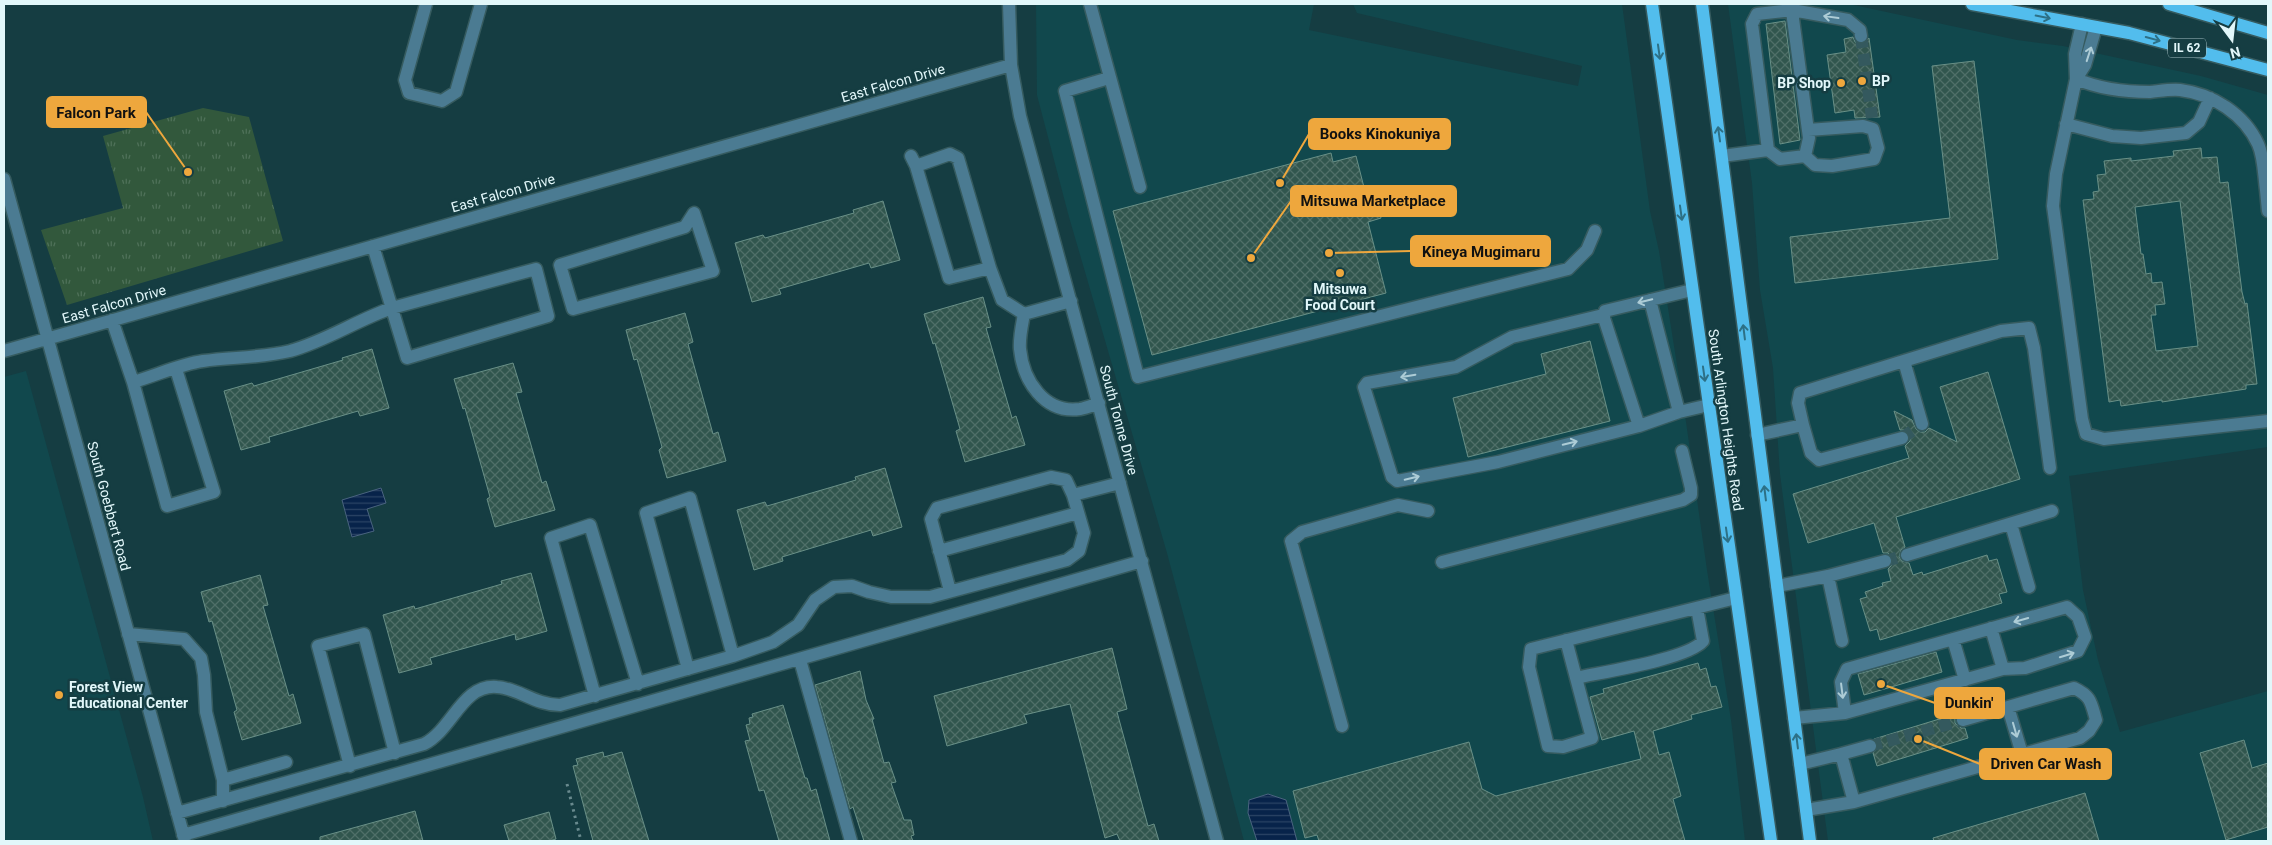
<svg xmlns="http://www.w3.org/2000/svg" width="2272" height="845" font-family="Roboto,sans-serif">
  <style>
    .built { fill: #11484d }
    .park { fill: url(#park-tufts) }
    .water { fill: url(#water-rules); stroke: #49637f }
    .building { fill: url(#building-cross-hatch); stroke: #699087; fill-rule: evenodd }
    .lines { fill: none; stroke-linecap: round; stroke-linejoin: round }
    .minor-tunnel { stroke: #34595e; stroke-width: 12; stroke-dasharray: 12 6; stroke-linecap: butt }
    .minor-casing { stroke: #365b5f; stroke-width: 15 }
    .major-casing { stroke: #365b5f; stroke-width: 15 }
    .path { stroke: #698a8e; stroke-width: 3; stroke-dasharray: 2.5 4; stroke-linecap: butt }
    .minor { stroke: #4b7b92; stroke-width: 12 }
    .major { stroke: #52bded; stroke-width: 12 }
    .oneway { stroke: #adccd6 }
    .oneway2 { stroke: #2d7086 }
    .poi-dot { fill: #eea73d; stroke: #153d42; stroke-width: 2 }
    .labels { text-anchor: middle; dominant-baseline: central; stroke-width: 5; stroke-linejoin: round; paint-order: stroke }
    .shield { fill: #153d42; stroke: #a4bfc3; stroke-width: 1 }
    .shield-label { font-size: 12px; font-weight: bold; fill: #e2f7fa }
    .poi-label { font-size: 14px; font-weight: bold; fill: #e2f7fa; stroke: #153d42; text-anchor: start }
    .street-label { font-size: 14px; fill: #e2f7fa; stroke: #153d42 }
    .leader { fill: none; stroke: #eea73d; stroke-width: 2 }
    .callout-dot { fill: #eea73d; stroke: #153d42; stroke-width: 2 }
    .callout { fill: #eea73d; stroke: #eea73d; stroke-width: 2 }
    .callout-label { font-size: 15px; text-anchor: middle; font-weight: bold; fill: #111 }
  </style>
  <defs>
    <pattern id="park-tufts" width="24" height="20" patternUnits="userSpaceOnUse" patternTransform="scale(1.25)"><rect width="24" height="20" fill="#32583c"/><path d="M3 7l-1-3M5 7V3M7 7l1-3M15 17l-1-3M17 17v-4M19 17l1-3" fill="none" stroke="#4f7159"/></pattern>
    <pattern id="water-rules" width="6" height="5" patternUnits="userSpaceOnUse" patternTransform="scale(1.25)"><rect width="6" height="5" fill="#07234a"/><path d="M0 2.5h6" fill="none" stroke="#2b4465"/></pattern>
    <pattern id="building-cross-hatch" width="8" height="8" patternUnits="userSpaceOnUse" patternTransform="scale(1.25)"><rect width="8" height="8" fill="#31564e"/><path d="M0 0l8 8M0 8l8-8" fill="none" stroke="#4f6f68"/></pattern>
  </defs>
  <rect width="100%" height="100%" fill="#153d42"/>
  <path class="built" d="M 1036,4 L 1314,4 L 1309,30 L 1578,86 L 1582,66 L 1357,13 L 1353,4 L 1622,4 L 1650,211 L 1659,251 L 1686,422 L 1707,570 L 1731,720 L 1745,841 L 1244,841 L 1167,553 L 1069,217 L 1037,95 Z
    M 1728,4 L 1849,4 L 2017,40 L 2063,46 L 2201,76 L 2268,95 L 2268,447 L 2069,476 L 2083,590 L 2098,660 L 2120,732 L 2268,691 L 2268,841 L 1828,841 L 1780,474 L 1773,368 L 1760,290 L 1752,183 Z
    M 26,371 L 143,797 L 153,841 L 4,841 L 4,377 Z"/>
  <path class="park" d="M 203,108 L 249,117 L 283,241 L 67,305 L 41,230 L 123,208 L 103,136 Z"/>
  <path class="water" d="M 381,488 L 386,503 L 367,509 L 374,531 L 352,537 L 342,500 Z
    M 1268,794 L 1286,800 L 1297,841 L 1257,841 L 1248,813 L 1249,800 Z"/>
  <path class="building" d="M 1785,21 L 1800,140 L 1780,144 L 1766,24 Z
    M 1853,37 L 1855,42 L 1862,44 L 1869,38 L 1880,117 L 1855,118 L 1854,110 L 1835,113 L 1827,55 L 1846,52 L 1844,39 Z
    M 1974,61 L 1998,259 L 1795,283 L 1790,237 L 1950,218 L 1932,66 Z
    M 2201,148 L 2202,158 L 2217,157 L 2220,183 L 2228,182 L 2242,292 L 2245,304 L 2247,303 L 2257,384 L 2246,385 L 2246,389 L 2162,402 L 2162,400 L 2121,406 L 2120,400 L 2109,402 L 2083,200 L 2094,199 L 2093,192 L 2099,191 L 2097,175 L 2106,174 L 2104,161 L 2131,158 L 2131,161 L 2174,156 L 2173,151 ZM 2180,201 L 2198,346 L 2156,351 L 2151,315 L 2156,315 L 2155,305 L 2165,304 L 2162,282 L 2152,283 L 2151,273 L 2146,274 L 2143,254 L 2141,254 L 2135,207 Z
    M 1331,153 L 1333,162 L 1356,156 L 1367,199 L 1375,196 L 1381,218 L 1368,222 L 1386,293 L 1152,355 L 1113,211 Z
    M 883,201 L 900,260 L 871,268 L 869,263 L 779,289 L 781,294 L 752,302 L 735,243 L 763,235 L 765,238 L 854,213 L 853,210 Z
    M 983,297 L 991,327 L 986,328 L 1012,418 L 1016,416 L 1025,445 L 965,462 L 956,431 L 960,429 L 935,343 L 933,344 L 924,314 Z
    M 685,313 L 693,342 L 688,344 L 713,434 L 718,432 L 726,461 L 667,478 L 659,450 L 662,447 L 637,359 L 634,360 L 626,330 Z
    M 1590,341 L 1610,421 L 1468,457 L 1453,398 L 1546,374 L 1541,354 Z
    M 372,349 L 389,408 L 360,416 L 358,411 L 269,437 L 270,442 L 241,450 L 224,391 L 252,383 L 254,386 L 343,360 L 342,358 Z
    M 513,363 L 522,392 L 516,393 L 542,483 L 546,481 L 555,510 L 495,527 L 487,499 L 490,497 L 465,408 L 463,409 L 454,379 Z
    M 1988,372 L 2020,479 L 1896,517 L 1905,547 L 1901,550 L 1899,557 L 1902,561 L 1909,563 L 1913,575 L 1922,572 L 1923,575 L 1987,555 L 1989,561 L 1997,559 L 2007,592 L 1999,594 L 2002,603 L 1880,640 L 1877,629 L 1870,631 L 1860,599 L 1867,597 L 1865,592 L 1883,586 L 1882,583 L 1891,581 L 1888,569 L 1893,564 L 1893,558 L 1888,553 L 1883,553 L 1874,523 L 1808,543 L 1793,494 L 1909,458 L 1905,446 L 1910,441 L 1910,435 L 1905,430 L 1900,430 L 1894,411 L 1912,420 L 1916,429 L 1920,432 L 1925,432 L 1929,428 L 1957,442 L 1940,387 Z
    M 885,468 L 902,527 L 873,536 L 871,530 L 782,557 L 783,561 L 754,570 L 737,510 L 765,502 L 767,506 L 856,480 L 855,477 Z
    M 531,573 L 547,631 L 516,640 L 515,634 L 430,658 L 432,664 L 399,673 L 383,615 L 414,606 L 415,609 L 502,584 L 501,581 Z
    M 260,575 L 268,605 L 263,606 L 289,696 L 293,694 L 301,723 L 242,740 L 234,712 L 237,710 L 212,621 L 209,622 L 201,592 Z
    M 1112,648 L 1127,709 L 1117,712 L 1148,826 L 1154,824 L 1159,841 L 1120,841 L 1117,834 L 1105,838 L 1070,704 L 1024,715 L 1027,723 L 947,746 L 934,696 Z
    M 1936,652 L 1942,672 L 1864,695 L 1858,674 Z
    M 1698,663 L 1700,670 L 1706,668 L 1711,687 L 1716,686 L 1722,707 L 1691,715 L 1692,719 L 1653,731 L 1659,755 L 1669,752 L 1681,796 L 1673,799 L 1685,841 L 1319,841 L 1317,835 L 1305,838 L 1293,791 L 1469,742 L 1482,789 L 1496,796 L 1641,759 L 1634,731 L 1602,740 L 1590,697 L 1604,693 L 1603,689 Z
    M 860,671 L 866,700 L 874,719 L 872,719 L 884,763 L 889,762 L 896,782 L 891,783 L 904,820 L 911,820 L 914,835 L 911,836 L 913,841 L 864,841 L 853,807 L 850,809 L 815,685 Z
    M 783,705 L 805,778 L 807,778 L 811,791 L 816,789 L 830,841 L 779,841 L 764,790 L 759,791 L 745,741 L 750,740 L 746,725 L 750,724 L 749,718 L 753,717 L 752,714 Z
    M 1959,713 L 1955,718 L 1955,723 L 1961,728 L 1965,728 L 1968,738 L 1877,766 L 1873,753 L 1878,748 L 1878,744 L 1874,739 Z
    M 2244,740 L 2252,768 L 2268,763 L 2268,827 L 2226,840 L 2200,753 Z
    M 603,752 L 604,757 L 622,752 L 649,841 L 593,841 L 573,766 L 578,765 L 576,759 Z
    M 2085,793 L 2099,841 L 1934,841 L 1933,838 Z
    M 415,811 L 423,841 L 320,841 L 320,837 Z
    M 549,812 L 556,839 L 549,841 L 509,841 L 504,825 Z"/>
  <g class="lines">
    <path class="minor-tunnel" d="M 1861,36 L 1872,118
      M 1902,438 L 1922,424
      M 1885,561 L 1907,555
      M 1870,746 L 1963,720"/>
    <g class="minor-casing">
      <path id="minor" d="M 426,4 L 405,80 L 409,93 L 442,101 L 456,92 L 481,4
        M 1009,4 L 1011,65 L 1020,116 L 1217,841
        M 1090,4 L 1140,187
        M 2082,24 L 2075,54 L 2076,79 L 2056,174 L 2053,206 L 2082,419 L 2086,434 L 2104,439 L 2268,421
        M 1109,78 L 1065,91 L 1138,377 L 1568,269 L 1587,250 L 1595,231
        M 2076,79 C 2100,89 2123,92 2150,92 C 2160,91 2171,89 2180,90 C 2213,94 2244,114 2258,144 C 2264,157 2264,176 2266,190
        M 2076,79 L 2085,65 L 2096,27
        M 2066,124 L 2112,136 L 2141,138 L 2186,133 L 2199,122 L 2210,98
        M 1768,150 L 1752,24 L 1757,14 L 1792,10 L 1848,20 L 1860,30 L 1861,36
        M 911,156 L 916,166 L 949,278 L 990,268 L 1002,300 L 1024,314 L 1071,301
        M 1722,156 L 1768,150 L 1780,159 L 1805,156 L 1809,138 L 1791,4
        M 1805,156 L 1815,165 L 1832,166 L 1874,159 L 1878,148 L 1873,129 L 1863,126 L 1808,130
        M 916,166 L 950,154 L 958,158 L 990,268
        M 4,179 L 185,841
        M 2268,189 L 2266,190 L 2268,211
        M 694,213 L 713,271 L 573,309 L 560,265 L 685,227 Z
        M 1650,300 L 1679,412 L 1639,426 L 1604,318 L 1605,311 L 1692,290
        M 1024,314 C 1022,325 1019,338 1020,349 C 1023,380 1044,414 1080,409 C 1086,408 1093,405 1099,403
        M 1603,315 L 1512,337 L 1456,367 L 1367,383 L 1364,387 L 1392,477 L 1397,481 L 1498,462 L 1639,426
        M 112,320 L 133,382 C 155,376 180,364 203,361 C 232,357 261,358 290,351 C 326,341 357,320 392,308 L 536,269 L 548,316 L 407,358 L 373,246
        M 4,351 L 1011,65
        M 1904,361 L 1922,424
        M 133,382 L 167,506 L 214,492 L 176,369
        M 1679,412 L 1709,405
        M 1803,425 L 1798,403 L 1800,393 L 2001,331 L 2029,328 L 2034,348 L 2050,468
        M 1757,435 L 1803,425 L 1811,453 L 1819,460 L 1902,438
        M 2011,524 L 2029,587
        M 939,551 L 1078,513
        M 1907,555 L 2052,511
        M 1442,562 L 1683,500 L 1691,495 L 1691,488 L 1682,451
        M 1828,576 L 1885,561
        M 1777,586 L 1828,576 L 1842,641
        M 950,591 L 931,519 L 937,508 L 1051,477 L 1066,480 L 1073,495
        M 1991,628 L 2003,669
        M 128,634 L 184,639 L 201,658 L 204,675 L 206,712 L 223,780
        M 1953,639 L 1965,680
        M 1566,640 L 1592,738 L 1563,747 L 1548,746 L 1529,667 L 1531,649 L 1736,598
        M 800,660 L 851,841
        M 688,669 L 646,513 L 690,498 L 733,656
        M 1576,678 C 1603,672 1688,659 1703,641 L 1697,608
        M 595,696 L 551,538 L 590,525 L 638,684
        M 2008,707 L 2022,754
        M 1794,718 L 1845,713 L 2003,669 L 2025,668 L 2078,651 L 2085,637 L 2078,617 L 2067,607 L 1847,669 L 1841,682 L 1845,713
        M 1342,726 L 1291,541 L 1302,532 L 1398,505 L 1428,511
        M 1841,754 L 1870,746
        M 1800,764 L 1841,754 L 1854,802 L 1806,810
        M 350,766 L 318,646 L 364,634 L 395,753
        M 223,801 L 223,780 L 286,762
        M 1854,802 L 2080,738 L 2089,731 L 2096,720 C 2091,702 2091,696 2074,688 L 1963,720
        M 177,813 L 424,744 C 453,729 462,684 497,687 C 518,688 535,705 560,705 L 733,656 L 773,642 L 798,625 L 815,600 L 834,587 L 852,586 L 869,592 L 891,597 L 930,597 L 1067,560 L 1079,551 L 1084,533 L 1073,495 L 1120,483
        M 183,835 L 1142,561"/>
    </g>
    <g class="major-casing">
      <path id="major" d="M 1652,4 L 1771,841
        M 1702,4 L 1810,841
        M 1972,4 L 2129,33 L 2268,70
        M 2169,4 L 2268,33"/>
    </g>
    <path class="path" d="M 567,784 L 581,841"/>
    <use href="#minor" class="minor"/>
    <use href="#major" class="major"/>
  </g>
  <defs><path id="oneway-shaft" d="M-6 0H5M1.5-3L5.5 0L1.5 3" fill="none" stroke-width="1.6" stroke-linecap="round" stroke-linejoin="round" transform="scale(1.25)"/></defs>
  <g class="oneway">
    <use href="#oneway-shaft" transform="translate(1831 17) rotate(-172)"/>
    <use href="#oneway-shaft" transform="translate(2089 54) rotate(-72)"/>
    <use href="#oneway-shaft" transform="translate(1645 301) rotate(166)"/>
    <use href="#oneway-shaft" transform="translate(1408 376) rotate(170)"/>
    <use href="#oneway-shaft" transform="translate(1570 443) rotate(-14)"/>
    <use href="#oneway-shaft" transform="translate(1412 478) rotate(-13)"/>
    <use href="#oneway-shaft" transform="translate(2021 620) rotate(164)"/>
    <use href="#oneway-shaft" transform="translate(2067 655) rotate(-17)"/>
    <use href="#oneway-shaft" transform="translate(1842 691) rotate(83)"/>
    <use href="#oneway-shaft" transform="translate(2015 730) rotate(74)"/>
  </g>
  <g class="oneway2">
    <use href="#oneway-shaft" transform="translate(2043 17) rotate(11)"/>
    <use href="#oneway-shaft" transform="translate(2153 39) rotate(15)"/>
    <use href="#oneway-shaft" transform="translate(1659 52) rotate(82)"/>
    <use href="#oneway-shaft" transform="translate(1719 134) rotate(-98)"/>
    <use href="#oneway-shaft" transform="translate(1681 213) rotate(82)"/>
    <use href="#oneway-shaft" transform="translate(1744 332) rotate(-97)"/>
    <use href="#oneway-shaft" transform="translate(1704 374) rotate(82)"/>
    <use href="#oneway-shaft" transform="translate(1765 493) rotate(-97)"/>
    <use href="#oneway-shaft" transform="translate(1727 535) rotate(82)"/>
    <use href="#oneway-shaft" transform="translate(1797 741) rotate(-97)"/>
  </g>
  <g class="poi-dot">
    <circle cx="1862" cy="81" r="5"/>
    <circle cx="1841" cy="83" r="5"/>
    <circle cx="1340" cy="273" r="5"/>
    <circle cx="59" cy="695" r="5"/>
  </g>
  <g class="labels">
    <rect class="shield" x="2168" y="38.5" width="38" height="19" rx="4"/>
    <g class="shield-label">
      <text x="2187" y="48">IL 62</text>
    </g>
    <g class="poi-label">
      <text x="1872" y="81">BP</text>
      <text x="1831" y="83" text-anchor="end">BP Shop</text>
      <text x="1340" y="289" text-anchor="middle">Mitsuwa<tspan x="1340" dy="16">Food Court</tspan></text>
      <text x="69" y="687">Forest View<tspan x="69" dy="16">Educational Center</tspan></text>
    </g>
    <g class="street-label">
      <text transform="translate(893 83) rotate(-16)">East Falcon Drive</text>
      <text transform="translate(503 193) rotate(-16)">East Falcon Drive</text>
      <text transform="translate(114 304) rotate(-16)">East Falcon Drive</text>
      <text transform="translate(1119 420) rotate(75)">South Tonne Drive</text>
      <text transform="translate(1726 420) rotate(82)">South Arlington Heights Road</text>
      <text transform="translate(109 506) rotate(75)">South Goebbert Road</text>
    </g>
  </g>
  <path class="leader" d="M188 172L146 112M1280 183L1309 134M1251 258L1291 201M1329 253L1411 251M1881 684L1935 703M1918 739L1980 764"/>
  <g class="callout-dot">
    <circle cx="188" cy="172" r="5"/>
    <circle cx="1280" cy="183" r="5"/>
    <circle cx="1251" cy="258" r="5"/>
    <circle cx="1329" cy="253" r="5"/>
    <circle cx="1881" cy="684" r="5"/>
    <circle cx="1918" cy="739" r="5"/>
  </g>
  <g class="callout">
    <rect x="47" y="97" width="99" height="30" rx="5"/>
    <rect x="1309" y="119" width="141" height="30" rx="5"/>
    <rect x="1291" y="186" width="165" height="30" rx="5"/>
    <rect x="1411" y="236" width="139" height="30" rx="5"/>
    <rect x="1935" y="688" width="69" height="30" rx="5"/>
    <rect x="1980" y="749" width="131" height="30" rx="5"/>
  </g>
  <g class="callout-label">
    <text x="96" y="118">Falcon Park</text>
    <text x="1380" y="139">Books Kinokuniya</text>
    <text x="1373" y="206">Mitsuwa Marketplace</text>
    <text x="1481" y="257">Kineya Mugimaru</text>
    <text x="1969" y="708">Dunkin'</text>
    <text x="2046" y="769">Driven Car Wash</text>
  </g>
  <rect width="2272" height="845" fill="none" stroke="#e2f7fa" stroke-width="10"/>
  <g transform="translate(2232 40) rotate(165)" stroke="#153d42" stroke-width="4" paint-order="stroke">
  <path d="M0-4L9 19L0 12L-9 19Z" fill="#e2f7fa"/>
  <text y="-8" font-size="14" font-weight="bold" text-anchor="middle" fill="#e2f7fa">N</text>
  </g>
</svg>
